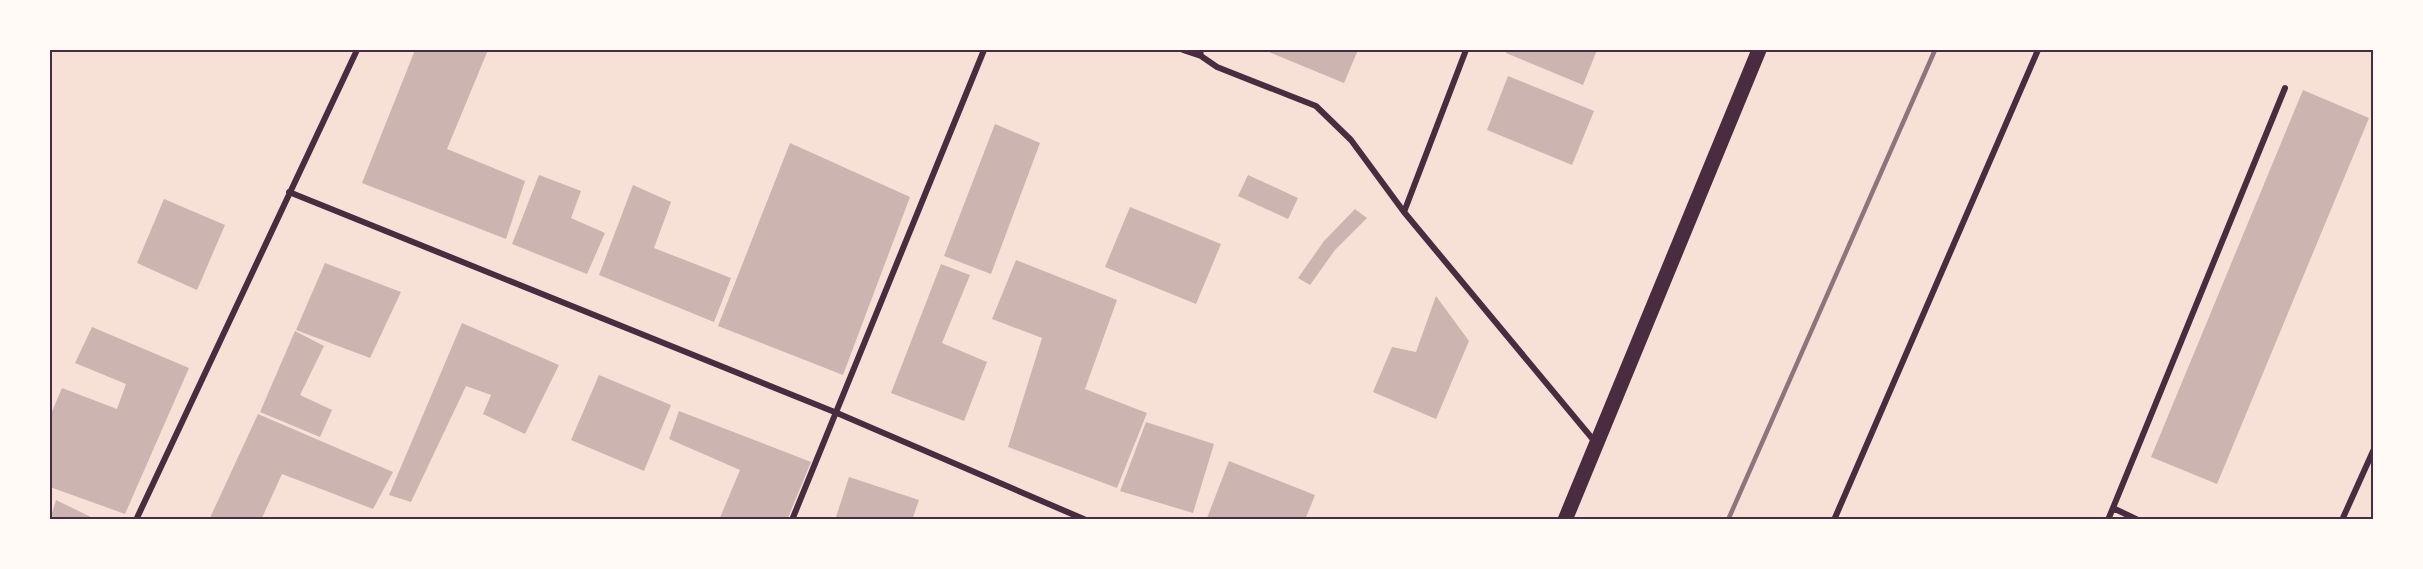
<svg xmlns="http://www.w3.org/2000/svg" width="2423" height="569" font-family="'Titillium Web',sans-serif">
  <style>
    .building { fill: #ccb4b1 }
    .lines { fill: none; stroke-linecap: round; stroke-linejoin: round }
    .minor { stroke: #4a2c40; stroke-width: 6 }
    .primary { stroke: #4a2c40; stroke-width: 15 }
    .rail { stroke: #8f747c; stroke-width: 4.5 }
    .neatline { fill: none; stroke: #4a2c40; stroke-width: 2 }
  </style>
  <rect width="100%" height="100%" fill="#f7e1d7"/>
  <path class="building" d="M 415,50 L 488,50 L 447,149 L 525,181 L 506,239 L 362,183 Z
    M 1270,50 L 1358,50 L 1344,83 L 1269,52 Z
    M 1507,50 L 1597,50 L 1583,85 L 1506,53 Z
    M 1508,76 L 1594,111 L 1572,165 L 1487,130 Z
    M 2303,90 L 2369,118 L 2217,484 L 2151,457 Z
    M 995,124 L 1040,143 L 991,274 L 944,256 Z
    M 790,143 L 910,197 L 843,375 L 718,326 Z
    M 539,175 L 581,191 L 571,218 L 605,233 L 587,274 L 512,244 Z
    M 1248,175 L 1298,198 L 1288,219 L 1238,196 Z
    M 633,185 L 671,202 L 654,248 L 731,278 L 714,322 L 599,275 Z
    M 164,199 L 225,225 L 197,290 L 137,263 Z
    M 1130,207 L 1221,244 L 1196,304 L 1105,267 Z
    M 1355,209 L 1367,218 L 1335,250 L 1310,285 L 1298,278 L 1324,241 Z
    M 1016,260 L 1117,300 L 1085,389 L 1147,413 L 1117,488 L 1008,447 L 1042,338 L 992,319 Z
    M 325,263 L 401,292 L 370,358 L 296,330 Z
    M 941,264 L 970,275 L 942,343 L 987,362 L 964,421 L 891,393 Z
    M 1436,296 L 1469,341 L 1436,419 L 1373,392 L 1392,347 L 1416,352 Z
    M 462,323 L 559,365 L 525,434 L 483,414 L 491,395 L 466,386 L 411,502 L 389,495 Z
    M 92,327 L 189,368 L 125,514 L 50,487 L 50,416 L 62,388 L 117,409 L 126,384 L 75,363 Z
    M 295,331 L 324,346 L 300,395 L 332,410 L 320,437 L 260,412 Z
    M 599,375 L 671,405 L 644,471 L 571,440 Z
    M 679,411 L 811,462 L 787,520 L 719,520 L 740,470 L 669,439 Z
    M 258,414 L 393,472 L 373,509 L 282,474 L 261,520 L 209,520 Z
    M 1146,422 L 1214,444 L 1193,513 L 1120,491 Z
    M 1229,461 L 1315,495 L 1305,520 L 1207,518 Z
    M 849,477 L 919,500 L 912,520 L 835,520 Z
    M 56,500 L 97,520 L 50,520 Z"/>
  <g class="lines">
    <path class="minor" d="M 1183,50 L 1201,56
      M 1200,50 L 1201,56 L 1217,67 L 1316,106 L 1351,140 L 1404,212 L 1596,443
      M 289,192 L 837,413 L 1086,520
      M 1404,212 L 1466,50
      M 2113,508 L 2138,520
      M 136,520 L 357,50
      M 792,520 L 984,50
      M 1834,520 L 2038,50
      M 2108,520 L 2285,88
      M 2342,520 L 2374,449"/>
    <path class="primary" d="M 1565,520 L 1759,50"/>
    <path class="rail" d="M 1728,520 L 1935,50"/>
  </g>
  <rect width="2423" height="569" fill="none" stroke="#fffaf5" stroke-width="102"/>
  <rect x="51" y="51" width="2321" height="467" class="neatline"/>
</svg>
